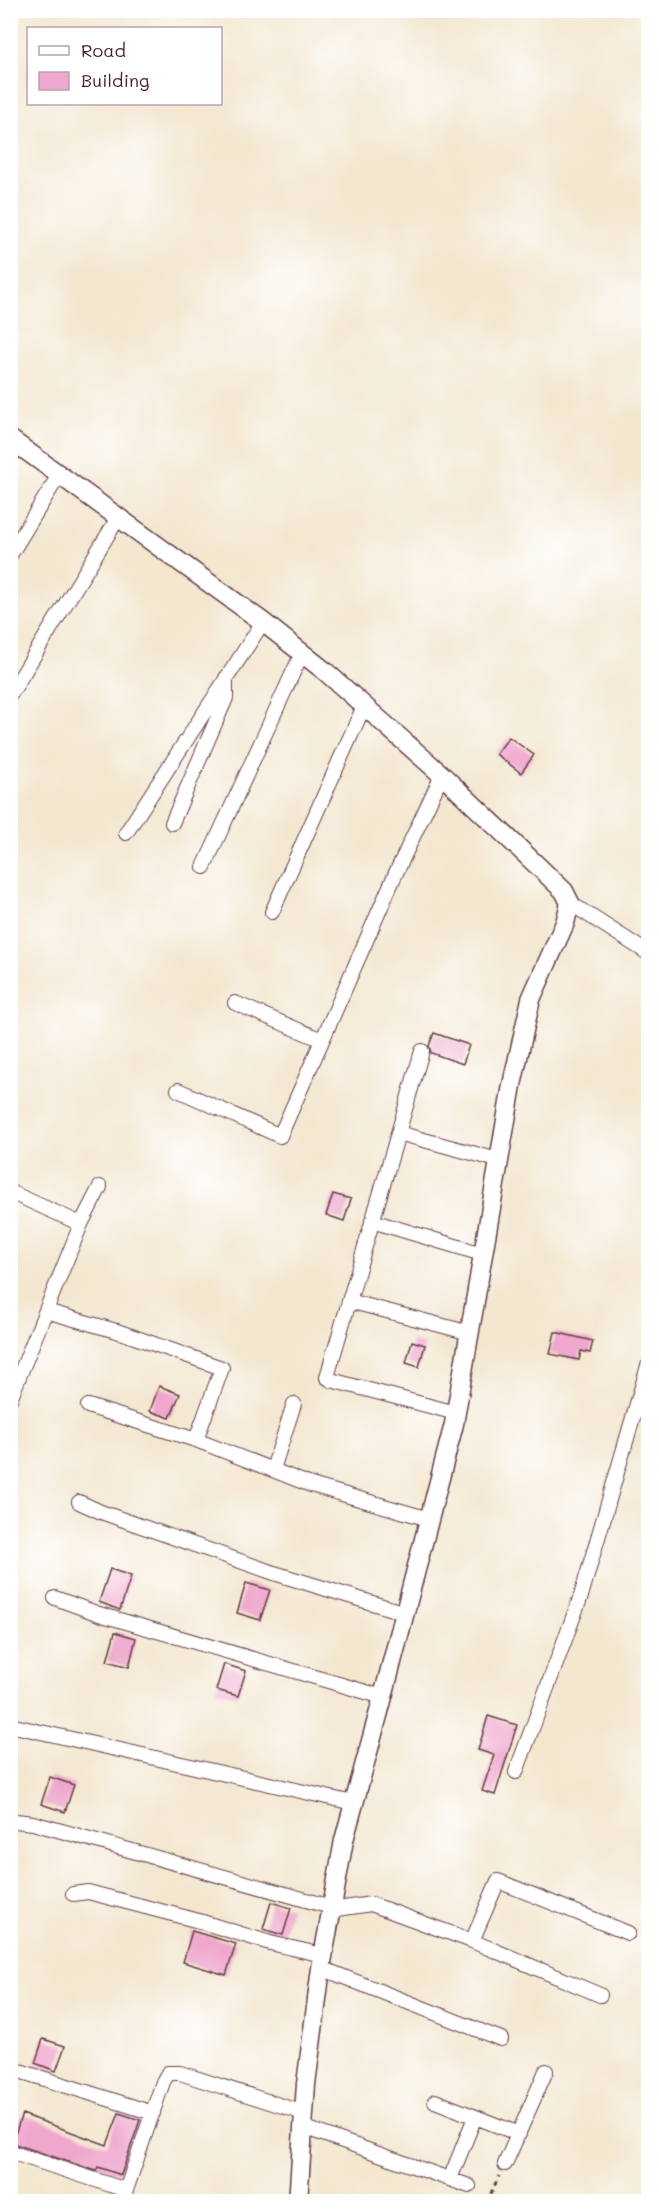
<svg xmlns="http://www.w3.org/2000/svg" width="659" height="2212" font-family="Mali,sans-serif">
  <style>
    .building { fill: #efa7cd }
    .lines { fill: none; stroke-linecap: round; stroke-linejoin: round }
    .minor-casing { stroke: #633d44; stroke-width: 16 }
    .tertiary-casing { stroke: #633d44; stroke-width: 21 }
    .path { stroke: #633d44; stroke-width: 3; stroke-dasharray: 4.5 4.5; stroke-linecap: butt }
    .minor { stroke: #fff; stroke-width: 14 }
    .tertiary { stroke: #fff; stroke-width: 18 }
  </style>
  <rect width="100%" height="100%" fill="#fff"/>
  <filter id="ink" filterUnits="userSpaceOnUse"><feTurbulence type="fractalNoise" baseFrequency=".0167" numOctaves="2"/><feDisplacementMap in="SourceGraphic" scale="12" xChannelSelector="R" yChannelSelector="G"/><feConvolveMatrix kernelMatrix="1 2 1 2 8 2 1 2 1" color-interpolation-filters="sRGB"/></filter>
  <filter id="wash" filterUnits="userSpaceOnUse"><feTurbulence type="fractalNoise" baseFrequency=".008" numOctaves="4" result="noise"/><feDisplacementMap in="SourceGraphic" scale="24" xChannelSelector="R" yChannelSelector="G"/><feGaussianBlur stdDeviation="1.35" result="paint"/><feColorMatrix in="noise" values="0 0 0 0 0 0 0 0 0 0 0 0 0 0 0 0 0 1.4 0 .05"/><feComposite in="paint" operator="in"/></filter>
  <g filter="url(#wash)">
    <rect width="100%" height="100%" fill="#f3e7d0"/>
    <g id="blocks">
      <path class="building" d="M 509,737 L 534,755 L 521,773 L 496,754 Z
        M 434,1033 L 469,1045 L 463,1064 L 431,1053 L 429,1046 Z
        M 333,1194 L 351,1199 L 344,1221 L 326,1215 Z
        M 555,1332 L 593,1341 L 590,1353 L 581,1351 L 579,1360 L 550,1354 Z
        M 412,1341 L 425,1345 L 419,1367 L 406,1363 Z
        M 159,1386 L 180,1394 L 170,1418 L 150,1411 Z
        M 110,1569 L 131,1576 L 120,1610 L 99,1602 Z
        M 246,1583 L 270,1590 L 260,1620 L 237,1613 Z
        M 115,1632 L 136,1638 L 129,1667 L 107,1661 Z
        M 224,1664 L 246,1671 L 238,1696 L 216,1690 Z
        M 488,1716 L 517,1725 L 495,1795 L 482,1791 L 494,1755 L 478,1750 Z
        M 50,1777 L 74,1785 L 65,1812 L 41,1804 Z
        M 271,1902 L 291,1908 L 283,1935 L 263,1929 Z
        M 192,1931 L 236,1944 L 226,1975 L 183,1962 Z
        M 43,2039 L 65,2046 L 56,2071 L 35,2063 Z
        M 119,2113 L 140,2120 L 121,2175 L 98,2167 L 96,2171 L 12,2143 L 22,2114 L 107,2145 Z"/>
    </g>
  </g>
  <g filter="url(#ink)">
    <use href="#blocks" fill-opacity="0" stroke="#633d44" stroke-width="1.5"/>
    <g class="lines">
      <g class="minor-casing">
        <path id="minor" d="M 10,555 L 59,475
          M 10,695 L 118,518
          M 172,823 L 226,698 L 226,678
          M 126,833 L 263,622
          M 204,867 L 302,653
          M 570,903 L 648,953
          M 272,912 L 364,706
          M 235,1003 L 322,1040
          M 422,1051 L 327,1377 L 331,1380 L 456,1413
          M 178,1090 L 280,1136 L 395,875 L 442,775
          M 398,1133 L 498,1160
          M 10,1192 L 81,1224
          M 372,1221 L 482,1254
          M 349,1301 L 470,1333
          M 46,1311 L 120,1332 L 222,1368 L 196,1440
          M 10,1399 L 81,1224 L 100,1187
          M 88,1406 L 196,1440 L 311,1485 L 429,1519
          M 273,1469 L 294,1404
          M 79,1502 L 101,1512 L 274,1573 L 405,1613
          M 55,1598 L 99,1614 L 383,1697
          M 10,1725 L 353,1803
          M 516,1772 L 581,1596 L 648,1366
          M 10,1823 L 16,1821 L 33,1823 L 331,1907
          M 73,1894 L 88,1892 L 199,1921 L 270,1943 L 323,1955
          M 331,1910 L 371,1904 L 472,1941 L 600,1995
          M 472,1941 L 498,1881 L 628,1933
          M 321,1968 L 501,2039
          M 10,2068 L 153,2113
          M 435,2101 L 519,2134
          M 303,2127 L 469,2186
          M 10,2152 L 126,2190
          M 505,2164 L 546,2071
          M 450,2179 L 475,2117
          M 122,2202 L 163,2082 L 168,2073 L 180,2073 L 304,2113"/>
      </g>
      <g class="tertiary-casing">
        <path id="tertiary" d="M 10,439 L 263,622 L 326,672 L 442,775 L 564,891 L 570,903 L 565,923 L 531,999 L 512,1085 L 454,1424 L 380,1708 L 344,1840 L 321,1968 L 306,2084 L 298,2202"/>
      </g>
      <path class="path" d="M 487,2202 L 499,2176"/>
      <use href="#minor" class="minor"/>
      <use href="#tertiary" class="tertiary"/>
    </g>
  </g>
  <rect width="659" height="2212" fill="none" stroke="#fff" stroke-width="36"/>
  <rect x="27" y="27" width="195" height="78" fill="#ffffff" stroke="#b7a5aa" stroke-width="1.5"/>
  <rect x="39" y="46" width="30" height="9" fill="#ffffff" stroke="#b7a5aa" stroke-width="1.5"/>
  <text x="81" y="57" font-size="18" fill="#4a1f2b">Road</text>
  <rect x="39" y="72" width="30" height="18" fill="#efa7cd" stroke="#b7a5aa" stroke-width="1.5"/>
  <text x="81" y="87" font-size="18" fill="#4a1f2b">Building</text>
</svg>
